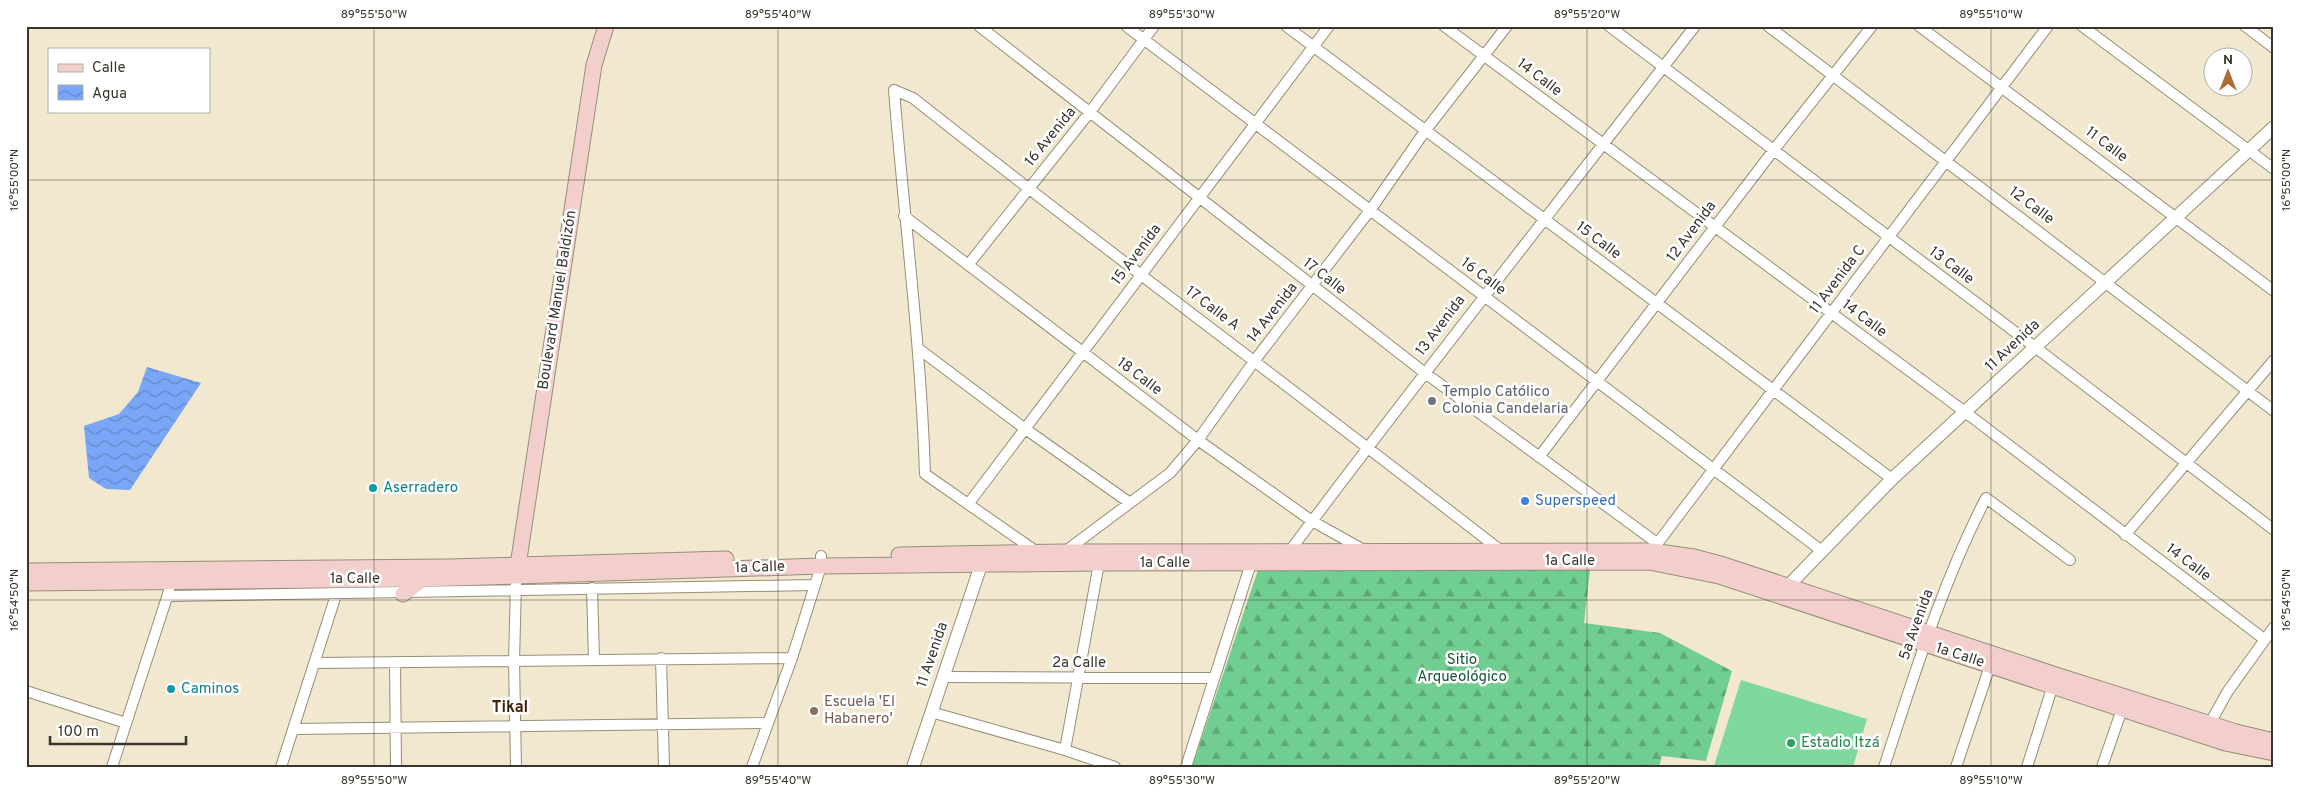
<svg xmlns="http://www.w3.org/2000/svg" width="2300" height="793" font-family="Overpass,sans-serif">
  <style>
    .forest { fill: url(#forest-firs) }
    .pitch { fill: #7fd89c }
    .water { fill: url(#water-waves) }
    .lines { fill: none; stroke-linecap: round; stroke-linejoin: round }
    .minor-casing { stroke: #968e77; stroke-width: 12 }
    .tertiary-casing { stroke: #968e77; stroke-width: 14 }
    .secondary-casing { stroke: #968e77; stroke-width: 17 }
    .minor { stroke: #fff; stroke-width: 10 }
    .tertiary { stroke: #fff; stroke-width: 12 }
    .secondary { stroke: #f2cfcd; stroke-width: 15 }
    .ticks { fill: none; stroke: #39352c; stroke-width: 1; stroke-opacity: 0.45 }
    .worship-dot { fill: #6b7280; stroke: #fff; stroke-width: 2 }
    .culture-dot { fill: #0f9aa8; stroke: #fff; stroke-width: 2 }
    .shop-dot { fill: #3f7fe0; stroke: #fff; stroke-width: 2 }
    .education-dot { fill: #8d6e63; stroke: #fff; stroke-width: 2 }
    .leisure-dot { fill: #2e9e5b; stroke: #fff; stroke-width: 2 }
    .labels { text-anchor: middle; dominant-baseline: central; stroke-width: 5; stroke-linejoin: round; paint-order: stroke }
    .street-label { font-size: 15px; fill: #39352c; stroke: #fff }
    .worship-label { font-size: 15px; fill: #5b616d; stroke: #fff; text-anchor: start }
    .culture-label { font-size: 15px; fill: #0d838f; stroke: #fff; text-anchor: start }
    .shop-label { font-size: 15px; fill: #366cbe; stroke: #fff; text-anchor: start }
    .park-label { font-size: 15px; fill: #145932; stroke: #fff }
    .education-label { font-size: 15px; fill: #785e54; stroke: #fff; text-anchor: start }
    .leisure-label { font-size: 15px; fill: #27864d; stroke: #fff; text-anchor: start }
    .neighbourhood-label { font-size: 16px; font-weight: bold; fill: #402306; stroke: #fff }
    .neatline { fill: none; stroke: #39352c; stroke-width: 2 }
    .ticks-label { font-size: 12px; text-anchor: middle; fill: #39352c }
  </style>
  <defs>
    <pattern id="forest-firs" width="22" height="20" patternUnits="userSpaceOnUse" patternTransform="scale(1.25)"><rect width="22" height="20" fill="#70ce90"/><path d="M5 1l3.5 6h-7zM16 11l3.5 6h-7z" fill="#5da876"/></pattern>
    <pattern id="water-waves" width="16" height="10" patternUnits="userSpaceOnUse" patternTransform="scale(1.25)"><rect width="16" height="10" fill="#79a6f6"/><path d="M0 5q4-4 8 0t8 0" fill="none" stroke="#6488c7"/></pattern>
  </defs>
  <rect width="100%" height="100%" fill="#f1e8cf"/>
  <path class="forest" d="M 1258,570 L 1590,570 L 1584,623 L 1660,633 L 1732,671 L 1706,761 L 1662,756 L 1659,767 L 1192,767 Z"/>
  <path class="pitch" d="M 1741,680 L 1867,719 L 1853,767 L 1714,766 Z"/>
  <path class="water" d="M 147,367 L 201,383 L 130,490 L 106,489 L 89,478 L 84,426 L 119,414 L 138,392 Z"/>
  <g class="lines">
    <g class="minor-casing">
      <path id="minor" d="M 979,26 L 1425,373 L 1657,543
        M 1126,26 L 1822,551
        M 1286,26 L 1892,479
        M 1444,26 L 1965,412 L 2264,639
        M 1609,26 L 2035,347 L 2274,530
        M 1768,26 L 2274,411
        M 1919,26 L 2274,291
        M 2082,26 L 2274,169
        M 2245,26 L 2274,48
        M 904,216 L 1198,440 L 1312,521 L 1364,550
        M 968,265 L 1090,112 L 1154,26
        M 919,349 L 1024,428 L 1130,503
        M 1539,457 L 1773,151 L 1872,26
        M 969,503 L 1329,26
        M 2125,535 L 2274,360
        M 1654,548 L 2048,26
        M 1037,552 L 925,474 C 921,345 904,218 894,90 L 913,98 C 1106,251 1305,398 1500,550 L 1500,553
        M 1289,552 C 1421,375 1559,202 1695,26
        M 1063,553 L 1170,473 L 1198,440 L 1255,360 L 1371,209 L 1425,131 L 1507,26
        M 516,584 L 514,661 L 516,767
        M 592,588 L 594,659
        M 168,596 L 814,585
        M 661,658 L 664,767
        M 315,663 L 792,658
        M 395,663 L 396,767
        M 943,677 L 1214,678
        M 26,691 L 126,723
        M 931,712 L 1065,750 L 1115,767
        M 2210,723 L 2228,691 L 2274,627
        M 293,729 L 768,723
        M 1065,750 L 1099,563
        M 112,767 L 169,591
        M 281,767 L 336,595
        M 752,767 L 792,658 L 821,566 L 821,556
        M 1186,767 L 1251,563
        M 1884,767 C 1914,676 1942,583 1986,498 L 2070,560
        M 1956,767 L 1990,666
        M 2027,767 L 2054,682
        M 2102,767 L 2122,709"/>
    </g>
    <g class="tertiary-casing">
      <path id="tertiary" d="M 1785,595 L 1788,586 L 1892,479 L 2274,127
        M 913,767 L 981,565 L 981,557"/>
    </g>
    <g class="secondary-casing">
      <path id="secondary" d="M 899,555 L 1064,552 L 1652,551 L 1694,557 L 1724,565 L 2056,675 L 2236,732 L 2274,741
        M 26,571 L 449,567 L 726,559
        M 517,572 L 594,65 L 606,26
        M 26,583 L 423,579 L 821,566 L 1099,563 L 1649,562 L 1719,576 L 2225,743 L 2274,753
        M 403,594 L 423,579"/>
    </g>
    <use href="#minor" class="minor"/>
    <use href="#tertiary" class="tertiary"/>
    <use href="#secondary" class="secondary"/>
  </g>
  <path class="ticks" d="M 374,26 L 374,767M 778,26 L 778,767M 1182,26 L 1182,767M 1587,26 L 1587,767M 1991,26 L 1991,767M 26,180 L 2274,180M 26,600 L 2274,600"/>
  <circle class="worship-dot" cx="1432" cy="401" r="5"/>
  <g class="culture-dot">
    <circle cx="373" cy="488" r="5"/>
    <circle cx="171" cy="689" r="5"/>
  </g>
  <circle class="shop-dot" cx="1525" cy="501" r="5"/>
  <circle class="education-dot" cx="814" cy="711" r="5"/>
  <circle class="leisure-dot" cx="1791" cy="743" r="5"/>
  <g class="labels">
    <g class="street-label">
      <text transform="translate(1539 78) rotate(37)">14 Calle</text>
      <text transform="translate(1051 137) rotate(-51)">16 Avenida</text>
      <text transform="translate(2106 145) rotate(37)">11 Calle</text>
      <text transform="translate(2031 206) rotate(37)">12 Calle</text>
      <text transform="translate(1692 232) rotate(-53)">12 Avenida</text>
      <text transform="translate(1598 241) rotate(37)">15 Calle</text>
      <text transform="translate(1137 255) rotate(-53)">15 Avenida</text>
      <text transform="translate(1951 266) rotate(37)">13 Calle</text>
      <text transform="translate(1324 277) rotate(38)">17 Calle</text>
      <text transform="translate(1483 277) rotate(37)">16 Calle</text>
      <text transform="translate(1838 280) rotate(-53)">11 Avenida C</text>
      <text transform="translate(558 300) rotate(-81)">Boulevard Manuel Baldizón</text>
      <text transform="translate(1212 309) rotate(37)">17 Calle A</text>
      <text transform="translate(1273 313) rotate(-52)">14 Avenida</text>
      <text transform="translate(1864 319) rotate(37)">14 Calle</text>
      <text transform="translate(1441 326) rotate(-53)">13 Avenida</text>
      <text transform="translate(2013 346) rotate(-43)">11 Avenida</text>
      <text transform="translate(1139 377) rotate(37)">18 Calle</text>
      <text x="1570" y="561">1a Calle</text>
      <text x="1165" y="563">1a Calle</text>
      <text transform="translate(2188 563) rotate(37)">14 Calle</text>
      <text transform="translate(760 568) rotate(-2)">1a Calle</text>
      <text x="355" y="579">1a Calle</text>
      <text transform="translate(1917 625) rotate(-70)">5a Avenida</text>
      <text transform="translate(933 655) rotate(-71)">11 Avenida</text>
      <text transform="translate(1960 656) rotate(18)">1a Calle</text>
      <text x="1079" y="663">2a Calle</text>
    </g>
    <g class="worship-label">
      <text x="1442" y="392">Templo Católico<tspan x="1442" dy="17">Colonia Candelaria</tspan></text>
    </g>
    <g class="culture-label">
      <text x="383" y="488">Aserradero</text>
      <text x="181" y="689">Caminos</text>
    </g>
    <g class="shop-label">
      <text x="1535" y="501">Superspeed</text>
    </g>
    <g class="park-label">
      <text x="1462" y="660">Sitio<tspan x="1462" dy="17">Arqueológico</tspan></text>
    </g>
    <g class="education-label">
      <text x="824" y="702">Escuela 'El<tspan x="824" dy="17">Habanero'</tspan></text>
    </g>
    <g class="leisure-label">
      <text x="1801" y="743">Estadio Itzá</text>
    </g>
    <g class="neighbourhood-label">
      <text x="510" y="708">Tikal</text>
    </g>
  </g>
  <rect width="2300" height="793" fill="none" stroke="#ffffff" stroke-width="55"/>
  <rect x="48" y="48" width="162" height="65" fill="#ffffff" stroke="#b0aeab"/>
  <rect x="58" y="64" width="25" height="8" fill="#f2cfcd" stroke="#b0aeab"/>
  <text x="92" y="72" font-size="15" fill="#39352c">Calle</text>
  <rect x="58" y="85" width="25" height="15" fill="url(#water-waves)" stroke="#b0aeab"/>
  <text x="92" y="98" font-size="15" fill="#39352c">Agua</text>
  <g transform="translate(2228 72)"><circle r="24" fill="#ffffff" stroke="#b0aeab"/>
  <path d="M0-4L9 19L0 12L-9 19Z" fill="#ad6e35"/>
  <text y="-8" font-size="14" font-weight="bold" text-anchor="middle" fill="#39352c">N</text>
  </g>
  <path d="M50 736v8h136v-8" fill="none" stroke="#39352c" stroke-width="2.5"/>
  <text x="58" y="736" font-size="15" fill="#39352c" stroke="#ffffff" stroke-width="4" paint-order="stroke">100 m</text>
  <rect x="28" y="28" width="2244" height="738" class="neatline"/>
  <g class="ticks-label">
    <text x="374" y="18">89°55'50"W</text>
    <text x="778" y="18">89°55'40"W</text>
    <text x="1182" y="18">89°55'30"W</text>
    <text x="1587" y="18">89°55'20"W</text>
    <text x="1991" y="18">89°55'10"W</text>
    <text transform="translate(14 180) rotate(-90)" y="4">16°55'00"N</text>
    <text transform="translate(2286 180) rotate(-90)" y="4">16°55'00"N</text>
    <text transform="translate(14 600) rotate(-90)" y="4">16°54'50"N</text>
    <text transform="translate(2286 600) rotate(-90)" y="4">16°54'50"N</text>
    <text x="374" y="784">89°55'50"W</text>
    <text x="778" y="784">89°55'40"W</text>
    <text x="1182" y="784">89°55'30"W</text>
    <text x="1587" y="784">89°55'20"W</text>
    <text x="1991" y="784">89°55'10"W</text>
  </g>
</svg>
